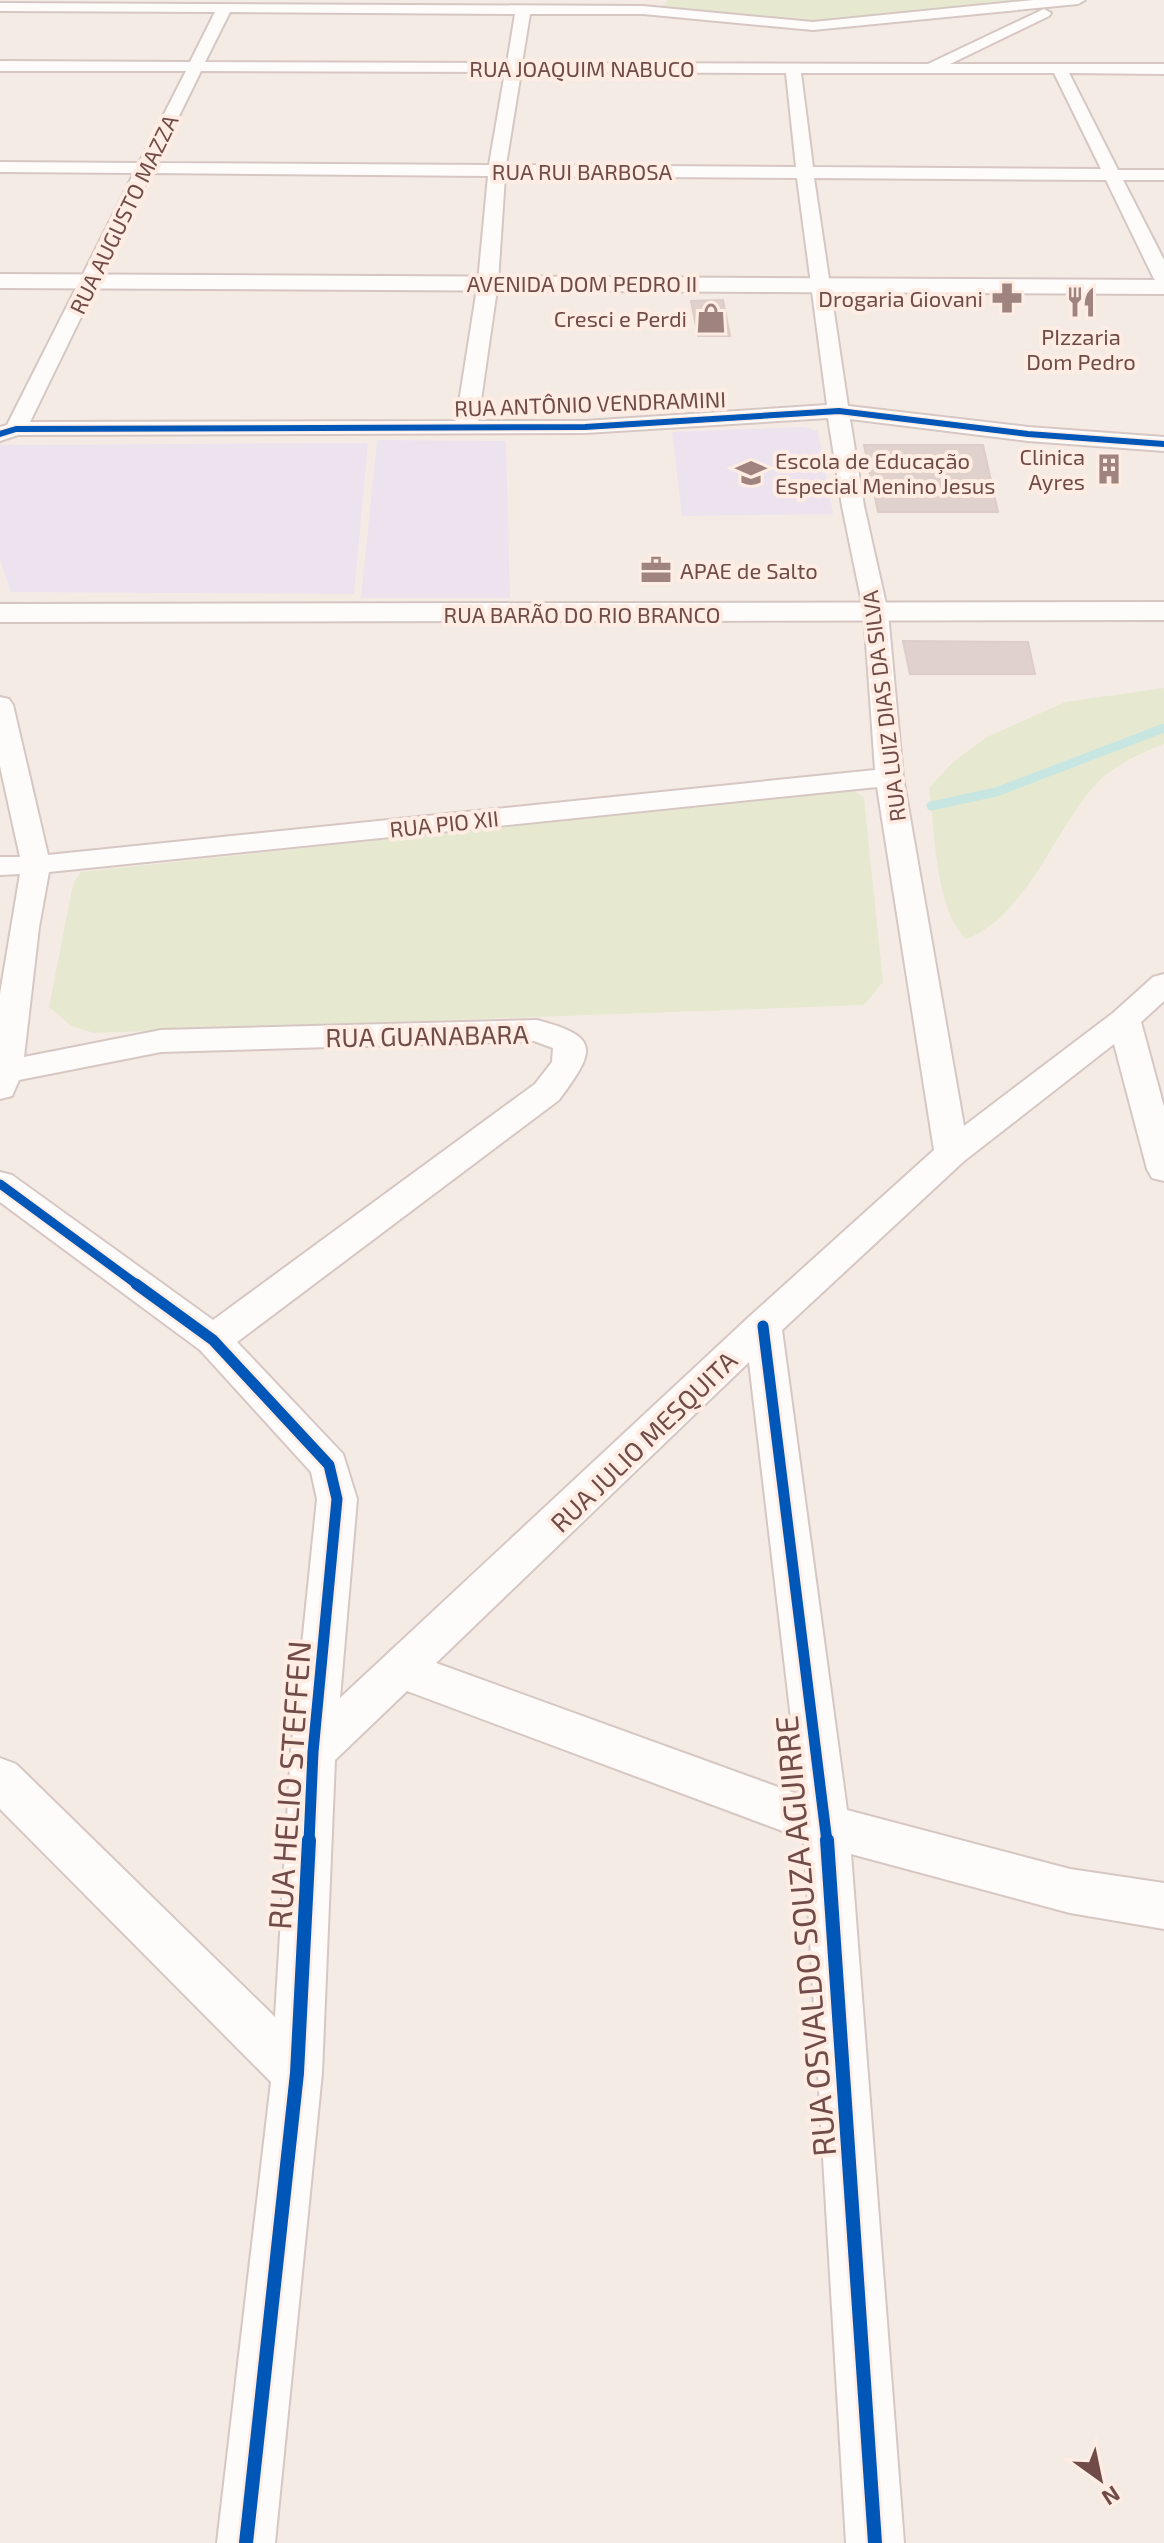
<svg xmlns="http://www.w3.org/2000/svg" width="1164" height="2543" font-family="'Exo 2',sans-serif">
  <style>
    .education { fill: #ede3ef }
    .green { fill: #e6e9d0 }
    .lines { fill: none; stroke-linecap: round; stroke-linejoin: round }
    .stream { stroke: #c8e6e1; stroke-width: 9 }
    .building { fill: #e1d1cd; stroke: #ddccc8; stroke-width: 2 }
    .street-casing { stroke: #d6c7c3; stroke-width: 4 }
    .secondary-casing { stroke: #d5c6c2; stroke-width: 4 }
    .street { fill: #fefcfb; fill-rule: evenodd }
    .secondary { fill: #fefcfb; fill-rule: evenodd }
    .cycleway-far3-casing { stroke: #ffede4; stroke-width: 9 }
    .cycleway-far2-casing { stroke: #ffede4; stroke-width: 13 }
    .cycleway-far1-casing { stroke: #ffede4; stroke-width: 16 }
    .cycleway-casing { stroke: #ffede4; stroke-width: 19 }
    .cycleway-far3 { stroke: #0057b8; stroke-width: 6 }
    .cycleway-far2 { stroke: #0057b8; stroke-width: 9 }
    .cycleway-far1 { stroke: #0057b8; stroke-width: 11 }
    .cycleway { stroke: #0057b8; stroke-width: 14 }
    .labels { text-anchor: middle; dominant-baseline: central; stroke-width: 8; stroke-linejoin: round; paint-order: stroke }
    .far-street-label { font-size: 22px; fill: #714b47; stroke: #ffede4 }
    .far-poi-label { font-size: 22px; fill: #714b47; stroke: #ffede4; text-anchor: end }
    .street-label { font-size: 26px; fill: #714b47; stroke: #ffede4 }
    .near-street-label { font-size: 32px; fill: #714b47; stroke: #ffede4 }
  </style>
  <rect width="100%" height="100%" fill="#f5ebe5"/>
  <path class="education" d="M 804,427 L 818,431 L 833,514 L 682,516 L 672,432 Z
    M 377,440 L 506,441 L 510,598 L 361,598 Z
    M 368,443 L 354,594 L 11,592 L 0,560 L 0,445 Z"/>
  <path class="green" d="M 668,0 L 1035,0 L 829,22 L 792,23 L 661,7 Z
    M 1164,688 L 1164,744 C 1141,753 1112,766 1095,785 C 1055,830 1025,918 966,939 C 935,910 935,830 929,788 L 954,761 L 987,737 L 1065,702 Z
    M 852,789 L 864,798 L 883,982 L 864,1005 L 94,1033 L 71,1026 L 49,1007 L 73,884 L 81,872 Z"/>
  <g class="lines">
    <path class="stream" d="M 931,806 L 996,792 L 1164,728"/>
  </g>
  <path class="building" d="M 723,300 L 730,336 L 698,336 L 691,301 Z
    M 864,445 L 983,445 L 998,512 L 878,512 Z
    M 903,641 L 1028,642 L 1035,674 L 910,674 Z"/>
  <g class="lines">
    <g class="street-casing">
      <path id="street" d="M 1034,0 L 1085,0 L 1078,4 L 813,30 L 643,14 L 530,14 L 522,63 L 928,64 L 1044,9 L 1051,13 L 1049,16 L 950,64 L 1164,64 L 1164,74 L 1069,73 L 1118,170 L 1164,170 L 1164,180 L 1123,180 L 1164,260 L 1164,285 L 1154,279 L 1106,180 L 814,178 L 848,406 L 1028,427 L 1164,437 L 1164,451 L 1028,441 L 850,419 L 864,506 L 888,613 L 903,777 L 964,1126 L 1113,1013 L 1153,977 L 1164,974 L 1164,1001 L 1141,1022 L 1164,1107 L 1164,1181 L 1152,1178 L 1147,1169 L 1114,1044 L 964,1161 L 782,1330 L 847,1810 L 1070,1869 L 1164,1883 L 1164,1929 L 1070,1913 L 851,1854 L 904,2543 L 846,2543 L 804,1839 L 407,1691 L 335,1760 L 322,2073 L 275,2543 L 217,2543 L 271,2082 L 0,1809 L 0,1758 L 16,1764 L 275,2017 L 291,1752 L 317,1499 L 311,1472 L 200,1350 L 0,1202 L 0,1172 L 12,1175 L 213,1320 L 535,1084 L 552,1062 L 553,1048 L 534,1041 L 161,1052 L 19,1080 L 12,1096 L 0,1099 L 0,994 L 20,874 L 0,875 L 0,857 L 20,857 L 0,766 L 0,697 L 9,699 L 13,705 L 48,855 L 875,770 L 864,613 L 842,506 L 828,418 L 585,433 L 18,435 L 0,441 L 0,427 L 7,425 L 134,173 L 0,172 L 0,162 L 139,163 L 186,71 L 0,71 L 0,61 L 190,62 L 215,12 L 0,11 L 0,3 L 643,6 L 813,22 ZM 230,12 L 515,14 L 507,63 L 205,62 ZM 201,71 L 505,72 L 489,165 L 156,163 ZM 521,72 L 786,73 L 796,167 L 506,165 ZM 801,73 L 1054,73 L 1101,169 L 813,167 ZM 151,173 L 488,176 L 478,282 L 456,421 L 30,422 ZM 505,176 L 797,178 L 827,405 L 585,421 L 478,421 L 498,282 ZM 877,787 L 934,1150 L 750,1316 L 340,1698 L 357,1499 L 343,1454 L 237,1342 L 559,1100 C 595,1051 602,1037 537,1020 L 161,1030 L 24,1057 L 39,927 L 49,872 ZM 749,1362 L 800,1795 L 436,1663 Z"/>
    </g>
    <g class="secondary-casing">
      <path id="secondary" d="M 0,274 L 1164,280 L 1164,294 L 0,288 Z
        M 1164,602 L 1164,620 L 0,622 L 0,604 Z"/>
    </g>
    <use href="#street" class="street"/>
    <use href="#secondary" class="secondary"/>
    <g class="cycleway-far3-casing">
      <path id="cycleway-far3" d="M 0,434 L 16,429 L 585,427 L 839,411 L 1028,434 L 1164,444"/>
    </g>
    <g class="cycleway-far2-casing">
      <path id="cycleway-far2" d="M 0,1184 L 139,1286"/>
    </g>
    <g class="cycleway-far1-casing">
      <path id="cycleway-far1" d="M 136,1284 L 213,1340 L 329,1465 L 337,1499 L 313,1752 L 309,1842
        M 763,1326 L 827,1842"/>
    </g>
    <g class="cycleway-casing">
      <path id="cycleway" d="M 827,1840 L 875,2543
        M 246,2543 L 297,2073 L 309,1840"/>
    </g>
    <use href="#cycleway-far3" class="cycleway-far3"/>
    <use href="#cycleway-far2" class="cycleway-far2"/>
    <use href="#cycleway-far1" class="cycleway-far1"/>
    <use href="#cycleway" class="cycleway"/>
  </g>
  <defs>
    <g id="pharmacy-bare" transform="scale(2.4)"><path d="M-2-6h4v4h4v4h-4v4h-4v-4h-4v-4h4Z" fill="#9f837e" stroke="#ffede4" stroke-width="2.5" paint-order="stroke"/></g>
    <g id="restaurant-bare" transform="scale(2.4)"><path d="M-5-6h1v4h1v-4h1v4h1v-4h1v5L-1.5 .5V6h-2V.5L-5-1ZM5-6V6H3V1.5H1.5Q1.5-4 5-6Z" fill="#9f837e" stroke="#ffede4" stroke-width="2.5" paint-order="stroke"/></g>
    <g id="shop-bare" transform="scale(2.4)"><path d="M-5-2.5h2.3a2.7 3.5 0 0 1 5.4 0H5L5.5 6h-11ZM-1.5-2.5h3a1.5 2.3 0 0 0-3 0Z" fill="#9f837e" stroke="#ffede4" stroke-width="2.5" paint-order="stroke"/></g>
    <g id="building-bare" transform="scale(2.4)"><path d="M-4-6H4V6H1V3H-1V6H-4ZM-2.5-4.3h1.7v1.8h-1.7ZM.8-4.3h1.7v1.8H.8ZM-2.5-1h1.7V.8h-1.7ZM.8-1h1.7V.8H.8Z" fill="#9f837e" stroke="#ffede4" stroke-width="2.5" paint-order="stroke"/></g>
    <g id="school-bare" transform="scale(2.4)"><path d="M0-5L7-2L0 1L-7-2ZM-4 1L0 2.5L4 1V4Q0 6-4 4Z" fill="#9f837e" stroke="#ffede4" stroke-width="2.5" paint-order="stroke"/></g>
    <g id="office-bare" transform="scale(2.4)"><path d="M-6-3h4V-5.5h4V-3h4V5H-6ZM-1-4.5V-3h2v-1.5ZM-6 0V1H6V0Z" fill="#9f837e" stroke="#ffede4" stroke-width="2.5" paint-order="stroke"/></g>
  </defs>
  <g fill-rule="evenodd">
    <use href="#pharmacy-bare" x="1007" y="298"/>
    <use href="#restaurant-bare" x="1081" y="302"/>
    <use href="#shop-bare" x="711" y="318"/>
    <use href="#building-bare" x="1109" y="469"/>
    <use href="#school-bare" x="751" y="473"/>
    <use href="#office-bare" x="656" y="570"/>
  </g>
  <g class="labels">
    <g class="far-street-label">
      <text x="582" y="68">RUA JOAQUIM NABUCO</text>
      <text x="582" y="171">RUA RUI BARBOSA</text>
      <text transform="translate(123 214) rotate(-64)">RUA AUGUSTO MAZZA</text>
      <text x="582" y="283">AVENIDA DOM PEDRO II</text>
      <text transform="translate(590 403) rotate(-2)">RUA ANTÔNIO VENDRAMINI</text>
      <text x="582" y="614">RUA BARÃO DO RIO BRANCO</text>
      <text transform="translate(883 706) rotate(-97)">RUA LUIZ DIAS DA SILVA</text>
      <text transform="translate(444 823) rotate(-6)">RUA PIO XII</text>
    </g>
    <g class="far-poi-label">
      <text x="983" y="298">Drogaria Giovani</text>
      <text x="687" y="318">Cresci e Perdi</text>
      <text x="1081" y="336" text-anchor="middle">PIzzaria<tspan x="1081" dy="25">Dom Pedro</tspan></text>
      <text x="1085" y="456">Clinica<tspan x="1085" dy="25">Ayres</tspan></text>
      <text x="775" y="460" text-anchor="start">Escola de Educação<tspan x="775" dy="25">Especial Menino Jesus</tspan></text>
      <text x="680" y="570" text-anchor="start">APAE de Salto</text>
    </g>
    <g class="street-label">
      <text transform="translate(427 1035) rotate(-1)">RUA GUANABARA</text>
      <text transform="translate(643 1441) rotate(-44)">RUA JULIO MESQUITA</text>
    </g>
    <g class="near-street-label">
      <text transform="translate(288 1785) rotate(-86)">RUA HELIO STEFFEN</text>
      <text transform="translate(804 1936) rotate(-95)">RUA OSVALDO SOUZA AGUIRRE</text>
    </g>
  </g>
  <g transform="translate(1100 2479) rotate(147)" stroke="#ffede4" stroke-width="6" paint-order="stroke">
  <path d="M0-6L14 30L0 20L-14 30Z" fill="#714b47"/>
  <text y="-12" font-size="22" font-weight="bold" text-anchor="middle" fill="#714b47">N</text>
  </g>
</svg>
